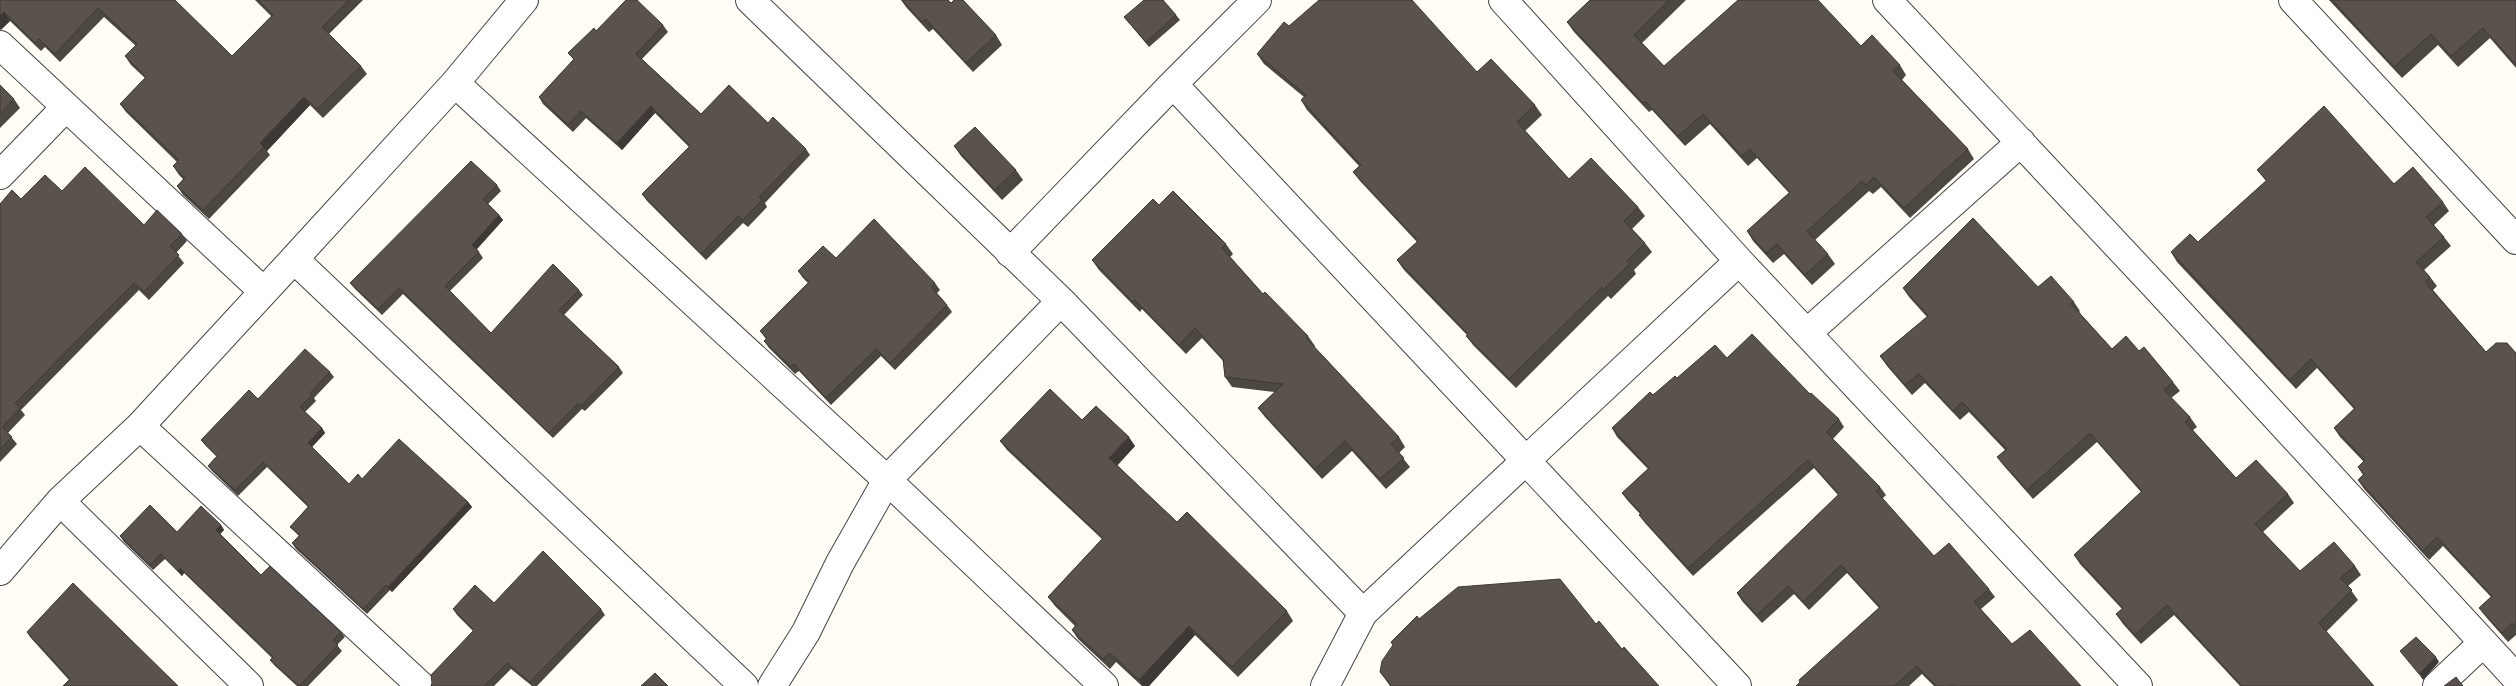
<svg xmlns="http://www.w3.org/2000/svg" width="2516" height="686" font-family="'Zilla Slab',serif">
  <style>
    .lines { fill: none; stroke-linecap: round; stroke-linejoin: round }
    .minor-casing { stroke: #444; stroke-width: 30 }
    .minor { stroke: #fff; stroke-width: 28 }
    .wall { fill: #4d4742 }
    .shaded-wall { fill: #3f3936 }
    .building { fill: #5a524d; stroke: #3f3936 }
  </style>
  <rect width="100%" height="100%" fill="#fffdf5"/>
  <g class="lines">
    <g class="minor-casing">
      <path id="minor" d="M 750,0 L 1061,301 L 1363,613
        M 1503,0 L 1739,261 L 2138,686
        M 1887,0 L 2156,287 L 2516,678
        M 2293,0 L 2516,240
        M 0,45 L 263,291
        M 455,83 L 887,480 L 1104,686
        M 1173,84 L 1737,686
        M 0,175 L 66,107
        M 1010,253 L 1173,84 L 1257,0
        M 294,259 L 744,686
        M 1807,333 L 2021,142
        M 140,426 L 421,686
        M 60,501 L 249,686
        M 0,571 L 60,501 L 140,426 L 294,259 L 455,83 L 524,0
        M 772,686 L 806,632 L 840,563 L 887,480 L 1061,301
        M 1325,686 L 1363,613 L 1739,261
        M 2437,686 L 2483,643"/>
    </g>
    <use href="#minor" class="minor"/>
  </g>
  <path class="wall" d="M 0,0 L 176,0 L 176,1 L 232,56 L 271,16 L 255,0 L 363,0 L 329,34 L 361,66 L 367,74 L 323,118 L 310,105 L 267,151 L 270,155 L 209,219 L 183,195 L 177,186 L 183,179 L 179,175 L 173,166 L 177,162 L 126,112 L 120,104 L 145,78 L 131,65 L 125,56 L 136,46 L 104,17 L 60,62 L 45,47 L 41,51 L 10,21 L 0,30 Z
    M 901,0 L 948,0 L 951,3 L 996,35 L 1002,45 L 973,72 L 933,29 L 929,32 L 906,7 Z
    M 1590,0 L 1686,0 L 1642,43 L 1664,66 L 1861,46 L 1900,65 L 1906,75 L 1902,80 L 1968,149 L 1974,159 L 1910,218 L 1881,187 L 1873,194 L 1869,191 L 1815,240 L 1828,254 L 1835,264 L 1812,285 L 1784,254 L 1773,263 L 1753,241 L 1747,231 L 1789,193 L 1757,158 L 1748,166 L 1710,124 L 1685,146 L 1652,110 L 1649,112 L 1574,32 L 1567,22 Z
    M 2329,0 L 2516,0 L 2516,68 L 2490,38 L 2458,67 L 2438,45 L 2402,78 Z
    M 1176,15 L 1180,20 L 1149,47 L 1124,17 Z
    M 663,25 L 668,32 L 642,59 L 701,114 L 768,123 L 806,149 L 810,155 L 765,203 L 767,207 L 748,227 L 743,223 L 706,260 L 647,201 L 642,194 L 689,147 L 655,113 L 622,150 L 586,118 L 573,132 L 543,104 L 539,97 L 574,60 L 568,53 L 596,31 Z
    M 1289,26 L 1477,72 L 1535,105 L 1542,115 L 1525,131 L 1569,179 L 1638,207 L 1645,216 L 1632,229 L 1645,243 L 1652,252 L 1634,270 L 1636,274 L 1611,299 L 1608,296 L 1516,388 L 1473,345 L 1466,336 L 1467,335 L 1404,270 L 1397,260 L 1417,242 L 1360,181 L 1353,172 L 1359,166 L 1307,110 L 1301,100 L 1304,97 L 1264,64 L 1257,54 Z
    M 0,85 L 14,99 L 20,108 L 0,128 Z
    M 954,146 L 1016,170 L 1023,180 L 1002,200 L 961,156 Z
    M 2257,170 L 2394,184 L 2443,202 L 2449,211 L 2434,225 L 2444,237 L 2451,246 L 2424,270 L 2430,277 L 2437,286 L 2433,290 L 2486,352 L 2516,353 L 2516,635 L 2508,642 L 2486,617 L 2479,608 L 2491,597 L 2443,546 L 2429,560 L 2364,489 L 2358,480 L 2363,475 L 2358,467 L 2364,462 L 2340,437 L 2334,428 L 2354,409 L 2317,368 L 2296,389 L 2177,262 L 2171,252 L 2198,242 L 2266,181 Z
    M 497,185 L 501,191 L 488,204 L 499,215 L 503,220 L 477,249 L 483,258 L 450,291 L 491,333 L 579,290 L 583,295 L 564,315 L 619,367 L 623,373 L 585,411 L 582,409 L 553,438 L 403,294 L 382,315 L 355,289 L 350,283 Z
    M 21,199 L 144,225 L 182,234 L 187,241 L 176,253 L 184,263 L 149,300 L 139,290 L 21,410 L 25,415 L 8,433 L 17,444 L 0,462 L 0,204 Z
    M 1159,205 L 1226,244 L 1233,254 L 1230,257 L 1263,294 L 1308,336 L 1315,346 L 1314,347 L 1399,437 L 1405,447 L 1399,453 L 1410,467 L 1386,489 L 1352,451 L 1322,479 L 1265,417 L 1258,408 L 1275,392 L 1232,387 L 1225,377 L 1223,361 L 1202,338 L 1186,354 L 1142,309 L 1140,312 L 1099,270 L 1092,260 Z
    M 836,258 L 935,283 L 940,290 L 937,293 L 947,305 L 952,312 L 895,370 L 881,356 L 831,405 L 799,371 L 795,374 L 769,348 L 764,341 L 766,339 L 760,331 L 808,283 L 803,278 L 798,271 Z
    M 2038,287 L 2074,302 L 2080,311 L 2079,312 L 2112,349 L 2139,351 L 2173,382 L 2180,391 L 2171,398 L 2190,417 L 2197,427 L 2193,430 L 2236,478 L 2288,494 L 2294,503 L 2263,532 L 2300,571 L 2355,566 L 2361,575 L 2348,586 L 2358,600 L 2326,632 L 2374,686 L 2240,686 L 2174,615 L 2141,644 L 2123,624 L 2116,614 L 2122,609 L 2080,564 L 2074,555 L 2141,492 L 2097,442 L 2033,499 L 2004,466 L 1997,457 L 2005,450 L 1969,412 L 1960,420 L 1925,383 L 1912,395 L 1887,366 L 1880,356 L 1927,317 L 1909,297 L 1903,288 Z
    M 1727,358 L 1810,394 L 1839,419 L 1844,427 L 1833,439 L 1880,487 L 1886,495 L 1882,499 L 1934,556 L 1989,589 L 1995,597 L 1981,609 L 2012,644 L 2081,686 L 1934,686 L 1922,674 L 1909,686 L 1796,686 L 1879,608 L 1847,573 L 1809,610 L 1794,594 L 1762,623 L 1742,601 L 1737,593 L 1838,495 L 1814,468 L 1693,576 L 1645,523 L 1639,515 L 1640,514 L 1628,501 L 1622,493 L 1648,469 L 1617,437 L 1612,428 L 1653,395 L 1677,378 Z
    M 330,372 L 334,377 L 314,398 L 316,401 L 305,412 L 322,428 L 325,433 L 312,447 L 349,484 L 362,479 L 468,502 L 472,507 L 392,592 L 390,590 L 367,614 L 296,549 L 292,543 L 299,536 L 290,527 L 308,507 L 267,467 L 238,496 L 212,471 L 208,466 L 217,457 L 205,445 L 201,440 L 258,399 Z
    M 1082,420 L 1135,446 L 1117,465 L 1177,522 L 1287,611 L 1293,621 L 1238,677 L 1195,635 L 1149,686 L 1142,686 L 1116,662 L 1110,669 L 1078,639 L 1072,630 L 1075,626 L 1055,606 L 1048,597 L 1102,539 L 1007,450 L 1000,441 Z
    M 221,525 L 224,530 L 220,534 L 261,575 L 341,632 L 345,637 L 337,645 L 342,651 L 308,686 L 297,686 L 274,665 L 270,660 L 272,658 L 184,573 L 182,576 L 165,559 L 153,570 L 124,542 L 120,536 L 177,532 Z
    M 494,603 L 601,609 L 605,615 L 537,686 L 532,686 L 511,669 L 494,686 L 431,686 L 432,683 L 473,631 L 457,615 L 453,609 Z
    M 1419,619 L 1596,624 L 1659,686 L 1390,686 L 1380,672 L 1393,645 L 1391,642 Z
    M 27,632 L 178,686 L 69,680 L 30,637 Z"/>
  <path class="shaded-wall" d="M 4,12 L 10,21 L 1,30 L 0,28 L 0,16 Z
    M 304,97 L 310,105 L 267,151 L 260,143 Z
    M 651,106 L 655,113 L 622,150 L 617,143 Z
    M 499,215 L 503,220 L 476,250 L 472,245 Z
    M 322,428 L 325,433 L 311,448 L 308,443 Z
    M 1129,437 L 1135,446 L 1116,467 L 1109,458 Z
    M 468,502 L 472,507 L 392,592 L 388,587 Z
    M 221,525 L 224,530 L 219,535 L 216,530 Z
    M 180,568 L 184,573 L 182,576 L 178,571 Z
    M 1189,626 L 1195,635 L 1149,686 L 1143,686 L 1139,680 Z
    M 2436,657 L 2439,662 L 2423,680 L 2419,674 Z"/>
  <path class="building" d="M 0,0 L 175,0 L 232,56 L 273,15 L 258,0 L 349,0 L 322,27 L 361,66 L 317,109 L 304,97 L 260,143 L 264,147 L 203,210 L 177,186 L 185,178 L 173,166 L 179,160 L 120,104 L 146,77 L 125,56 L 137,44 L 98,8 L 55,54 L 39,39 L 35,43 L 4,12 L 0,16 Z
    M 626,0 L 637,0 L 663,25 L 636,54 L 701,114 L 729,85 L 768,123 L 773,117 L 806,149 L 759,197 L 762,200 L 743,220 L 738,216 L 701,254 L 642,194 L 690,146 L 651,106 L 617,143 L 581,111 L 568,125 L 539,97 L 574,59 L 568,53 L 594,28 L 596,31 Z
    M 902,0 L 948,0 L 951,3 L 954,0 L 963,0 L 996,35 L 966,63 L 926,19 L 922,22 Z
    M 1144,0 L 1163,0 L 1176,15 L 1146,42 L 1124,17 Z
    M 1319,0 L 1412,0 L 1477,72 L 1491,59 L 1535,105 L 1517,122 L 1569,179 L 1591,158 L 1638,207 L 1624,221 L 1645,243 L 1627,261 L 1630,264 L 1604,289 L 1602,287 L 1509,379 L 1466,336 L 1468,334 L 1397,260 L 1418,241 L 1353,172 L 1361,165 L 1301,100 L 1306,95 L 1257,54 L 1284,22 L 1289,26 Z
    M 1590,0 L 1669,0 L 1634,35 L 1664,66 L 1738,0 L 1818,0 L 1861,46 L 1872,35 L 1900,65 L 1893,71 L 1968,149 L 1904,208 L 1874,177 L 1866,185 L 1862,181 L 1807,231 L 1828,254 L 1805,275 L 1777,244 L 1766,253 L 1747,231 L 1790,192 L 1750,149 L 1742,156 L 1703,114 L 1678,136 L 1645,101 L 1643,103 L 1567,22 Z
    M 2332,0 L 2516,0 L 2516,65 L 2483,28 L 2451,56 L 2431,34 L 2394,67 Z
    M 0,85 L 14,99 L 0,114 Z
    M 2324,106 L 2394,184 L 2413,167 L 2443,202 L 2426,217 L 2444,237 L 2416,262 L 2430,277 L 2425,282 L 2486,352 L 2496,343 L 2507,343 L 2516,353 L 2516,627 L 2512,623 L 2502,633 L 2479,608 L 2492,596 L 2437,537 L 2423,551 L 2358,480 L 2364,474 L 2358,467 L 2365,460 L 2334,428 L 2355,408 L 2311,359 L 2290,380 L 2171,252 L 2190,234 L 2198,242 L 2267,180 L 2257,170 Z
    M 975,127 L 1016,170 L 995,190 L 954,146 Z
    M 471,161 L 497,185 L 483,199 L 499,215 L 472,245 L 479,252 L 445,286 L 491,333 L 553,264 L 579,290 L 559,310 L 619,367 L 581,406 L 578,403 L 549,433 L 399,288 L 378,309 L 350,283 Z
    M 85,167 L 144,225 L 157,210 L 182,234 L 170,246 L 179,255 L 144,292 L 134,283 L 15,403 L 20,408 L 2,427 L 12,437 L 0,449 L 0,204 L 12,190 L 21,199 L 45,175 L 62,191 Z
    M 1173,191 L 1226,244 L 1222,248 L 1263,294 L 1265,292 L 1308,336 L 1306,338 L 1399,437 L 1391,444 L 1404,458 L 1380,479 L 1345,441 L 1315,469 L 1258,408 L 1283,384 L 1225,377 L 1223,359 L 1195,328 L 1179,345 L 1135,300 L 1133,302 L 1092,260 L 1153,199 L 1159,205 Z
    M 1973,218 L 2038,287 L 2051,276 L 2074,302 L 2071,304 L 2112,349 L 2126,336 L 2139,351 L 2144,347 L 2173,382 L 2164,390 L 2190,417 L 2185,422 L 2236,478 L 2256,460 L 2288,494 L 2255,524 L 2300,571 L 2334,542 L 2355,566 L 2340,578 L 2352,590 L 2319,623 L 2374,686 L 2242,686 L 2167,605 L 2135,635 L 2116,614 L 2123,608 L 2074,555 L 2142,491 L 2090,433 L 2027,490 L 1997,457 L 2007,449 L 1962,402 L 1953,411 L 1919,374 L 1905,385 L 1880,356 L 1928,316 L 1903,288 Z
    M 874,219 L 935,283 L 931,287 L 947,305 L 890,363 L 876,349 L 826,398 L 794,364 L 791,367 L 764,341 L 767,338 L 760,331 L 809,282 L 798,271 L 823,246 L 836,258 Z
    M 1752,334 L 1810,394 L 1811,393 L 1839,419 L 1826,432 L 1880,487 L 1876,491 L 1934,556 L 1949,543 L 1989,589 L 1974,602 L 2012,644 L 2030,630 L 2081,686 L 1953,686 L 1952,685 L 1951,686 L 1936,686 L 1917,666 L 1894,686 L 1796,686 L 1800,682 L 1799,680 L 1880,607 L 1841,565 L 1803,602 L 1788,586 L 1757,615 L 1737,593 L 1839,494 L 1808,460 L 1688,568 L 1639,515 L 1641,513 L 1622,493 L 1649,468 L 1612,428 L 1650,392 L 1653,395 L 1675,376 L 1677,378 L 1715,345 L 1727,358 Z
    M 305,349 L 330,372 L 310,393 L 312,395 L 300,407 L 322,428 L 308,443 L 349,484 L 358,474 L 362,479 L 399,439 L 468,502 L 388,587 L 386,585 L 363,609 L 292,543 L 300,535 L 290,527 L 309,506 L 263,462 L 235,490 L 208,466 L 217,456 L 201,440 L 249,390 L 258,399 Z
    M 1050,389 L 1082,420 L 1096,406 L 1129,437 L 1109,458 L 1177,522 L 1187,512 L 1287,611 L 1232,667 L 1189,626 L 1139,680 L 1110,653 L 1103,659 L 1072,630 L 1077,624 L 1048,597 L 1103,538 L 1000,441 Z
    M 150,505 L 177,532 L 201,506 L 221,525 L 216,530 L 261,575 L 270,566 L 341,632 L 333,640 L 338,645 L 299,686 L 270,660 L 273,657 L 180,568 L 178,571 L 161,554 L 150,565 L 120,536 Z
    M 543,551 L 601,609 L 530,682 L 507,663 L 484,686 L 431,686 L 432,683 L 431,675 L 474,630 L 453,609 L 475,585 L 494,603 Z
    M 1560,579 L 1596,624 L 1599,621 L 1622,649 L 1624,647 L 1659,686 L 1392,686 L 1380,672 L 1382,661 L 1393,645 L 1391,642 L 1417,616 L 1419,619 L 1458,587 Z
    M 73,583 L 178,686 L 63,686 L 70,679 L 27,632 Z
    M 2416,637 L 2436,657 L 2419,674 L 2400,651 Z
    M 655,673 L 668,686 L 641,686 Z
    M 2456,677 L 2463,686 L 2444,686 Z"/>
</svg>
